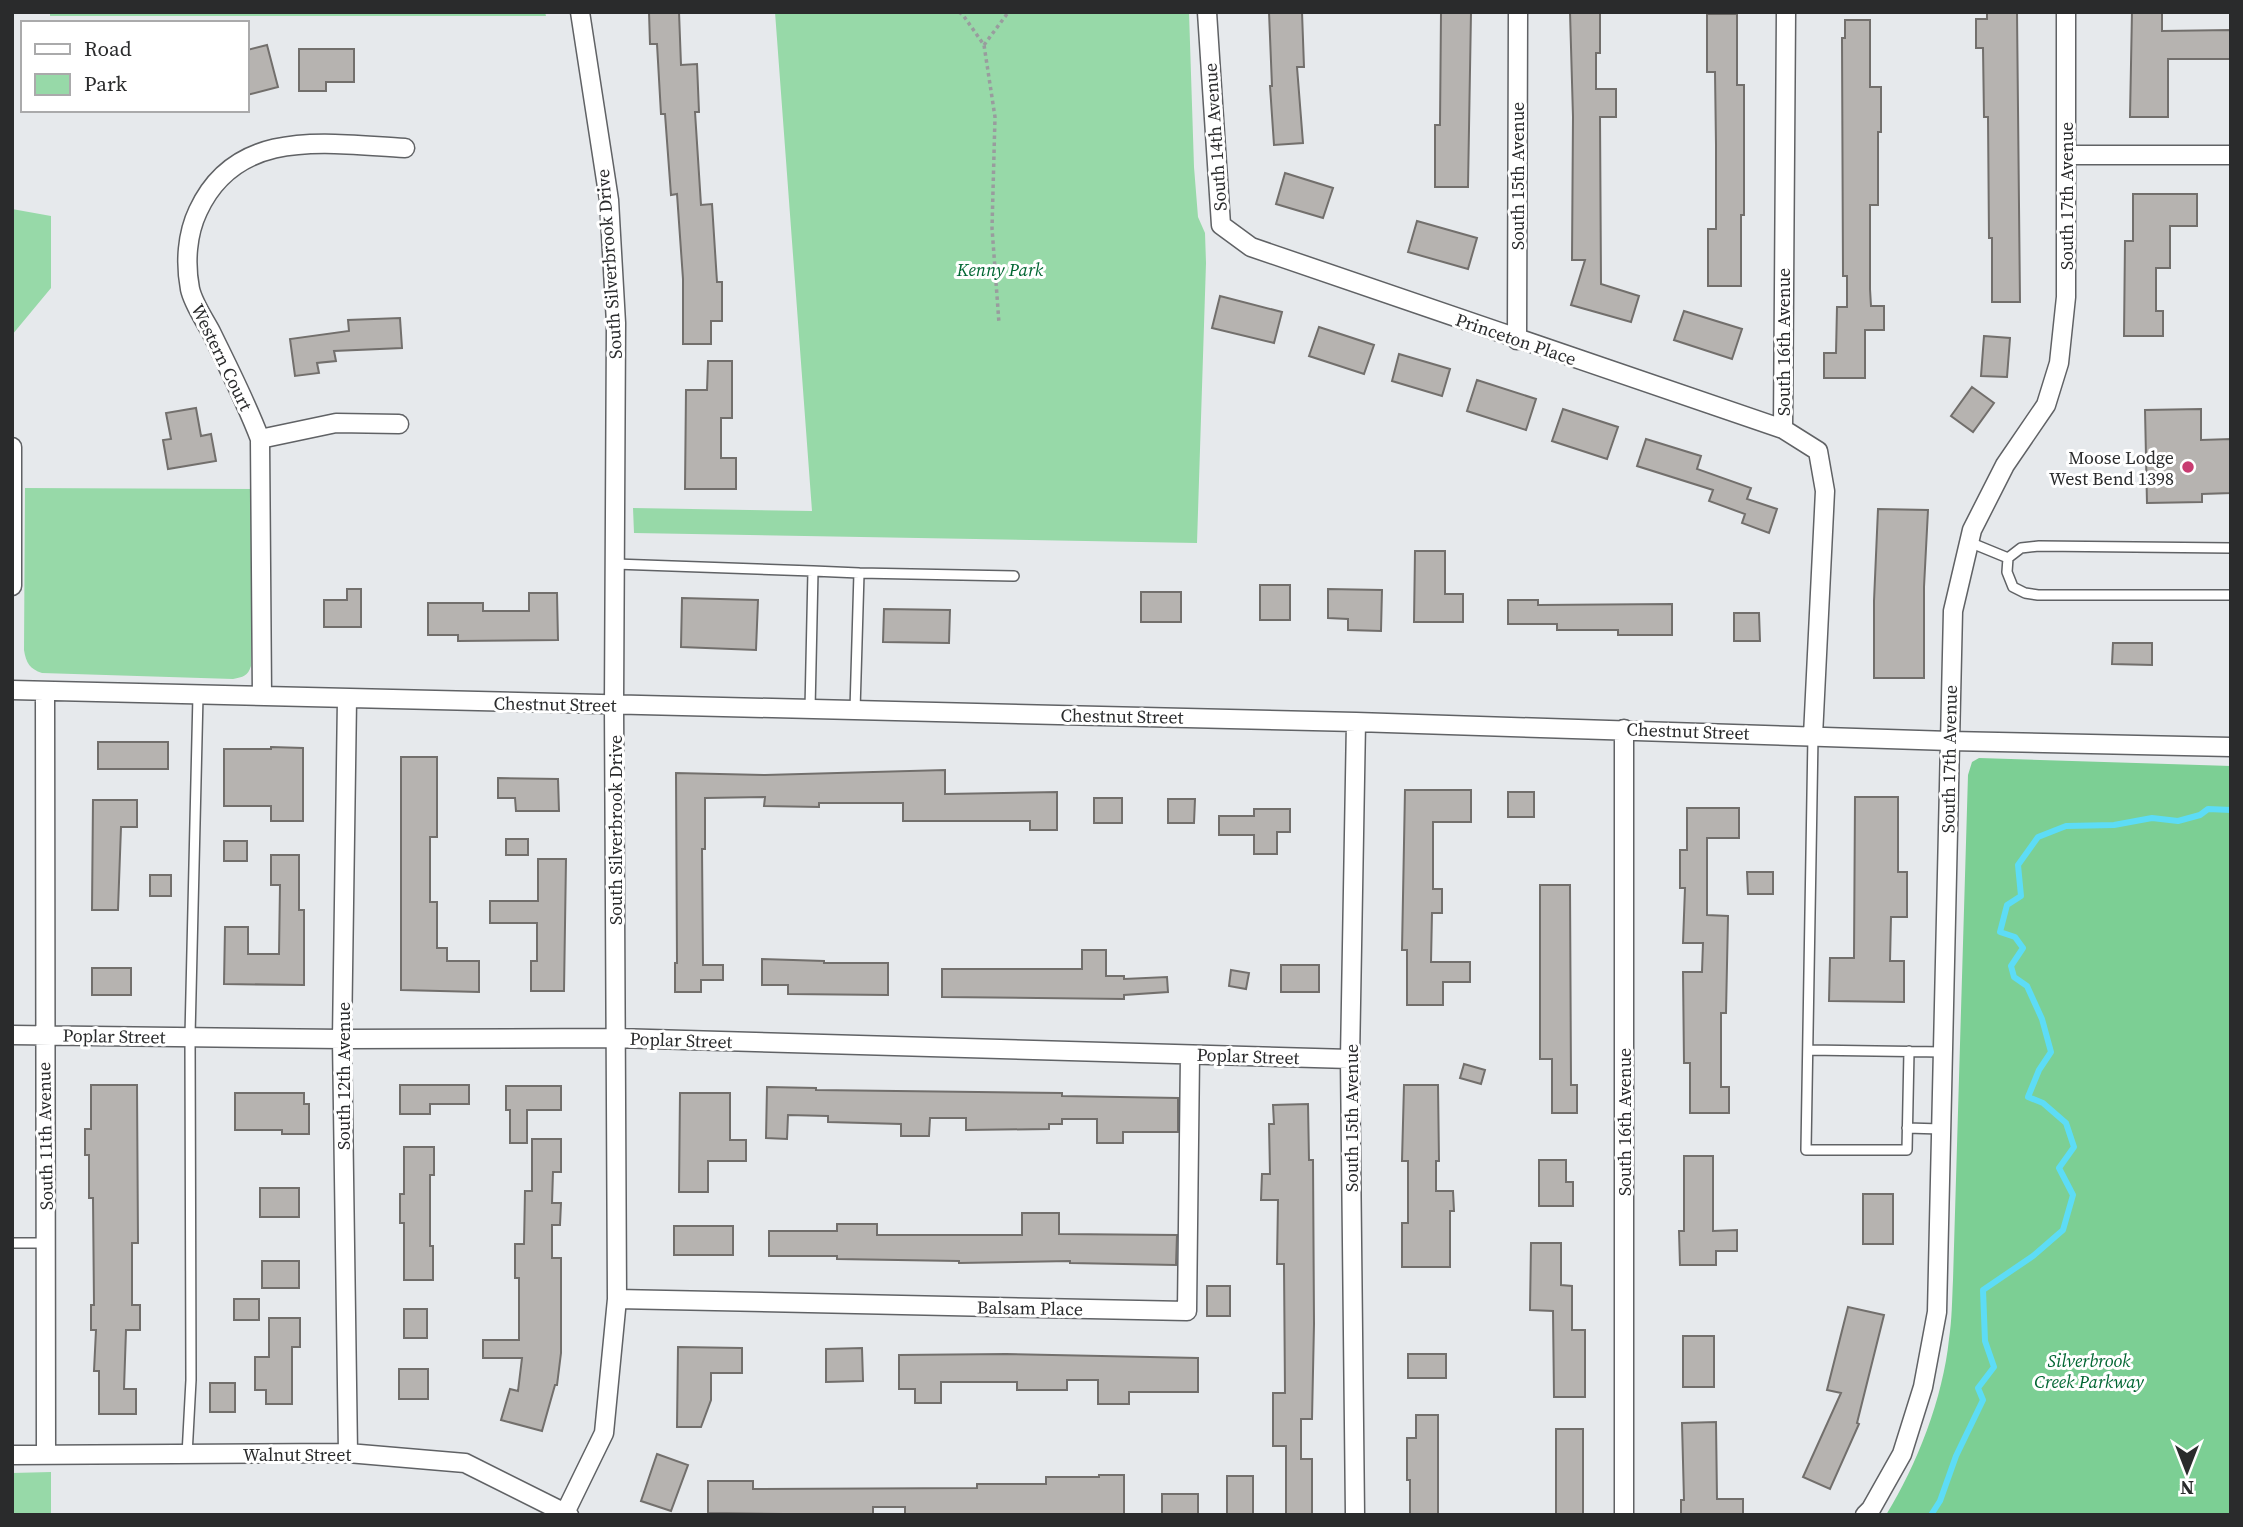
<svg xmlns="http://www.w3.org/2000/svg" width="2243" height="1527" font-family="'Source Serif 4',serif">
  <style>
    .green { fill: #97d9a8 }
    .forest { fill: #7ccf94 }
    .lines { fill: none; stroke-linecap: round; stroke-linejoin: round }
    .stream { stroke: #5ddcf6; stroke-width: 6 }
    .building { fill: #b6b3b0; stroke: #726f6c; stroke-width: 2 }
    .service-casing { stroke: #606265; stroke-width: 12 }
    .minor-casing { stroke: #606265; stroke-width: 21 }
    .path { stroke: #999c9e; stroke-width: 3.5; stroke-dasharray: 3.5 3.5; stroke-linecap: butt }
    .service { stroke: #fff; stroke-width: 9 }
    .minor { stroke: #fff; stroke-width: 18 }
    .poi-dot { fill: #c83c71; stroke: #fff; stroke-width: 2.5 }
    .labels { text-anchor: middle; dominant-baseline: central; stroke-width: 6; stroke-linejoin: round; paint-order: stroke }
    .street-label { font-size: 18px; fill: #2a2b2c; stroke: #fff }
    .park-label { font-size: 18px; font-style: italic; fill: #006632; stroke: #fff }
    .poi-label { font-size: 18px; fill: #2a2b2c; stroke: #fff; text-anchor: end }
  </style>
  <rect width="100%" height="100%" fill="#e6e9ec"/>
  <path class="green" d="M 50,12 L 545,12 L 546,16 L 50,16 Z
    M 775,12 L 1189,12 L 1194,167 L 1198,217 L 1205,233 L 1206,263 L 1197,543 L 634,533 L 633,508 L 812,511 Z
    M 12,209 L 51,216 L 51,288 L 12,335 Z
    M 25,488 L 253,489 L 251,666 C 248,676 243,677 233,679 L 42,673 C 30,669 26,663 24,650 Z
    M 51,1472 L 51,1515 L 12,1515 L 12,1473 Z"/>
  <path class="forest" d="M 1979,758 L 2231,766 L 2231,1515 L 1886,1515 C 1917,1465 1943,1398 1949,1339 C 1952,1320 1952,1300 1953,1280 L 1968,775 L 1972,762 Z"/>
  <g class="lines">
    <path class="stream" d="M 1931,1515 L 1940,1501 L 1956,1456 L 1983,1400 L 1978,1388 L 1994,1367 L 1985,1341 L 1983,1290 L 2033,1256 L 2063,1230 L 2073,1195 L 2059,1168 L 2074,1147 L 2066,1123 L 2043,1103 L 2028,1097 L 2039,1070 L 2051,1052 L 2042,1019 L 2027,986 L 2014,977 L 2011,966 L 2023,948 L 2015,937 L 2000,932 L 2007,905 L 2021,896 L 2018,865 L 2038,837 L 2066,826 L 2114,825 L 2152,818 L 2178,821 L 2200,815 L 2208,809 L 2231,810"/>
  </g>
  <path class="building" d="M 649,12 L 679,12 L 681,65 L 697,64 L 699,112 L 695,112 L 701,205 L 712,204 L 717,282 L 722,282 L 722,321 L 711,321 L 711,344 L 683,344 L 683,279 L 677,194 L 671,195 L 665,114 L 661,114 L 657,44 L 650,44 Z
    M 1269,12 L 1302,12 L 1304,67 L 1297,67 L 1303,143 L 1274,145 L 1270,86 L 1272,86 Z
    M 1441,12 L 1471,12 L 1468,187 L 1435,187 L 1435,125 L 1440,125 Z
    M 1570,12 L 1600,12 L 1600,53 L 1596,53 L 1596,89 L 1616,89 L 1616,117 L 1600,117 L 1601,284 L 1639,296 L 1631,322 L 1571,305 L 1585,260 L 1572,260 L 1573,117 Z
    M 1987,12 L 2017,12 L 2020,302 L 1992,302 L 1992,238 L 1989,238 L 1988,117 L 1984,117 L 1983,48 L 1976,48 L 1976,19 L 1987,19 Z
    M 2132,12 L 2162,12 L 2162,31 L 2230,30 L 2230,59 L 2168,59 L 2168,117 L 2130,117 Z
    M 1707,14 L 1737,14 L 1737,85 L 1744,85 L 1744,215 L 1741,215 L 1741,286 L 1708,286 L 1708,229 L 1716,229 L 1716,145 L 1715,72 L 1707,72 Z
    M 1845,20 L 1870,20 L 1870,87 L 1881,87 L 1881,132 L 1878,132 L 1878,205 L 1870,205 L 1870,289 L 1871,306 L 1884,306 L 1884,330 L 1865,330 L 1865,378 L 1824,378 L 1824,353 L 1836,353 L 1837,307 L 1847,307 L 1847,276 L 1843,276 L 1842,38 L 1845,38 Z
    M 267,45 L 278,87 L 247,95 L 247,50 Z
    M 299,49 L 354,49 L 354,82 L 326,82 L 326,91 L 299,91 Z
    M 1285,173 L 1333,188 L 1323,218 L 1276,204 Z
    M 2133,194 L 2197,194 L 2197,226 L 2170,226 L 2170,268 L 2156,268 L 2156,311 L 2163,311 L 2163,336 L 2124,336 L 2125,241 L 2133,241 Z
    M 1417,221 L 1477,238 L 1468,269 L 1408,252 Z
    M 1220,296 L 1282,312 L 1274,343 L 1212,328 Z
    M 1684,311 L 1742,329 L 1732,359 L 1674,340 Z
    M 400,318 L 402,348 L 334,351 L 336,361 L 317,363 L 319,373 L 295,376 L 290,339 L 349,331 L 348,320 Z
    M 1319,327 L 1374,345 L 1364,374 L 1309,356 Z
    M 1984,336 L 2010,338 L 2007,377 L 1981,376 Z
    M 1399,354 L 1450,369 L 1442,396 L 1392,381 Z
    M 708,361 L 732,361 L 732,418 L 721,418 L 721,458 L 736,458 L 736,489 L 685,489 L 686,390 L 707,390 Z
    M 1477,380 L 1536,399 L 1526,430 L 1467,411 Z
    M 1972,387 L 1994,403 L 1973,432 L 1951,416 Z
    M 196,408 L 201,436 L 211,434 L 216,461 L 168,469 L 163,440 L 171,439 L 166,413 Z
    M 1563,409 L 1618,427 L 1607,459 L 1552,441 Z
    M 2201,409 L 2201,440 L 2231,439 L 2231,493 L 2202,494 L 2202,502 L 2147,503 L 2145,410 Z
    M 1646,439 L 1701,456 L 1697,469 L 1751,488 L 1747,499 L 1777,509 L 1769,533 L 1742,523 L 1745,514 L 1709,501 L 1713,490 L 1637,466 Z
    M 1878,509 L 1928,510 L 1924,587 L 1924,678 L 1874,678 L 1874,601 Z
    M 1415,551 L 1445,551 L 1445,594 L 1463,594 L 1463,622 L 1414,622 Z
    M 1260,585 L 1290,585 L 1290,620 L 1260,620 Z
    M 347,589 L 361,589 L 361,627 L 324,627 L 324,600 L 347,600 Z
    M 1328,589 L 1382,590 L 1381,631 L 1348,630 L 1348,619 L 1328,618 Z
    M 1141,592 L 1181,592 L 1181,622 L 1141,622 Z
    M 529,593 L 557,593 L 558,640 L 458,641 L 458,635 L 428,635 L 428,603 L 483,603 L 483,611 L 529,611 Z
    M 682,598 L 758,600 L 756,650 L 681,647 Z
    M 1508,600 L 1538,600 L 1538,605 L 1672,604 L 1672,635 L 1618,635 L 1618,630 L 1557,630 L 1557,624 L 1508,624 Z
    M 884,609 L 950,610 L 949,643 L 883,642 Z
    M 1734,613 L 1759,613 L 1760,641 L 1734,641 Z
    M 2113,643 L 2152,643 L 2152,665 L 2112,664 Z
    M 98,742 L 168,742 L 168,769 L 98,769 Z
    M 271,747 L 303,748 L 303,821 L 271,821 L 271,806 L 224,806 L 224,749 L 271,749 Z
    M 401,757 L 437,757 L 437,837 L 430,837 L 430,902 L 437,902 L 437,948 L 447,948 L 447,961 L 479,961 L 479,992 L 401,990 Z
    M 945,770 L 945,794 L 1057,792 L 1057,830 L 1030,830 L 1030,821 L 903,821 L 903,803 L 819,803 L 819,807 L 764,806 L 765,797 L 705,798 L 705,849 L 702,849 L 703,965 L 723,965 L 723,980 L 701,980 L 701,992 L 675,992 L 675,963 L 677,963 L 676,773 L 765,775 Z
    M 498,778 L 558,779 L 559,811 L 516,811 L 515,798 L 498,798 Z
    M 1405,790 L 1471,790 L 1471,822 L 1433,822 L 1433,889 L 1442,889 L 1442,913 L 1432,913 L 1431,962 L 1470,962 L 1470,982 L 1443,982 L 1443,1005 L 1407,1005 L 1407,950 L 1402,950 Z
    M 1508,792 L 1534,792 L 1534,817 L 1508,817 Z
    M 1855,797 L 1898,797 L 1898,872 L 1907,872 L 1907,917 L 1891,917 L 1890,961 L 1904,961 L 1904,1002 L 1829,1001 L 1830,958 L 1854,958 Z
    M 1094,798 L 1122,798 L 1122,823 L 1094,823 Z
    M 1168,799 L 1195,799 L 1194,823 L 1168,823 Z
    M 93,800 L 137,800 L 137,827 L 121,827 L 118,910 L 92,910 Z
    M 1687,808 L 1739,808 L 1739,838 L 1707,838 L 1707,915 L 1728,916 L 1726,1013 L 1721,1013 L 1721,1087 L 1729,1087 L 1729,1113 L 1690,1113 L 1690,1063 L 1684,1063 L 1683,972 L 1702,972 L 1703,943 L 1683,943 L 1685,888 L 1680,888 L 1680,850 L 1687,850 Z
    M 1254,809 L 1290,809 L 1290,832 L 1277,832 L 1277,854 L 1254,854 L 1254,835 L 1219,835 L 1219,816 L 1254,816 Z
    M 506,839 L 528,839 L 528,855 L 506,855 Z
    M 224,841 L 247,841 L 247,861 L 224,861 Z
    M 271,855 L 299,855 L 299,910 L 304,910 L 304,985 L 224,984 L 225,927 L 248,927 L 248,954 L 279,954 L 280,885 L 271,885 Z
    M 538,859 L 566,859 L 564,991 L 531,991 L 531,961 L 537,961 L 537,923 L 490,923 L 490,901 L 538,901 Z
    M 1747,872 L 1773,872 L 1773,894 L 1748,894 Z
    M 150,875 L 171,875 L 171,896 L 150,896 Z
    M 1540,885 L 1570,885 L 1571,1085 L 1577,1085 L 1577,1113 L 1552,1113 L 1552,1059 L 1540,1059 Z
    M 1082,950 L 1106,950 L 1106,976 L 1124,976 L 1124,979 L 1167,977 L 1168,992 L 1124,995 L 1124,999 L 942,997 L 942,969 L 1082,969 Z
    M 762,959 L 824,961 L 824,963 L 888,963 L 888,995 L 788,994 L 788,985 L 762,985 Z
    M 1281,965 L 1319,965 L 1319,992 L 1281,992 Z
    M 92,968 L 131,968 L 131,995 L 92,995 Z
    M 1231,970 L 1249,973 L 1246,989 L 1229,986 Z
    M 1464,1064 L 1485,1070 L 1481,1084 L 1460,1078 Z
    M 91,1085 L 137,1085 L 138,1243 L 132,1243 L 132,1305 L 140,1305 L 140,1330 L 126,1330 L 124,1389 L 136,1389 L 136,1414 L 99,1414 L 99,1371 L 94,1371 L 96,1330 L 91,1330 L 91,1305 L 94,1305 L 93,1198 L 89,1198 L 89,1155 L 85,1155 L 85,1129 L 91,1129 Z
    M 400,1085 L 469,1085 L 469,1104 L 430,1104 L 430,1114 L 400,1114 Z
    M 1404,1085 L 1438,1085 L 1439,1161 L 1436,1161 L 1436,1191 L 1453,1191 L 1454,1211 L 1450,1211 L 1450,1267 L 1402,1267 L 1402,1223 L 1408,1223 L 1408,1161 L 1402,1161 Z
    M 506,1086 L 561,1086 L 561,1110 L 527,1110 L 527,1143 L 510,1143 L 510,1110 L 506,1110 Z
    M 767,1087 L 816,1088 L 816,1090 L 1062,1093 L 1062,1096 L 1178,1098 L 1178,1132 L 1123,1132 L 1123,1143 L 1097,1143 L 1097,1119 L 1062,1119 L 1062,1124 L 1049,1124 L 1049,1129 L 966,1130 L 966,1118 L 930,1118 L 929,1136 L 901,1136 L 901,1124 L 828,1122 L 828,1116 L 788,1115 L 787,1139 L 766,1138 Z
    M 235,1093 L 304,1093 L 304,1104 L 309,1104 L 309,1134 L 282,1134 L 282,1130 L 235,1130 Z
    M 680,1093 L 730,1093 L 730,1140 L 746,1140 L 746,1161 L 708,1161 L 708,1192 L 679,1192 Z
    M 1308,1104 L 1309,1160 L 1313,1160 L 1314,1324 L 1312,1419 L 1301,1419 L 1301,1459 L 1312,1459 L 1312,1515 L 1286,1515 L 1286,1446 L 1273,1446 L 1273,1393 L 1285,1393 L 1284,1264 L 1277,1264 L 1278,1200 L 1261,1200 L 1262,1174 L 1270,1174 L 1269,1124 L 1274,1124 L 1273,1105 Z
    M 532,1139 L 561,1139 L 561,1172 L 553,1172 L 552,1203 L 561,1203 L 560,1225 L 552,1225 L 552,1258 L 561,1258 L 561,1353 L 557,1385 L 555,1385 L 542,1431 L 501,1420 L 510,1389 L 518,1391 L 522,1358 L 483,1358 L 483,1340 L 519,1340 L 519,1278 L 515,1278 L 515,1244 L 524,1244 L 525,1191 L 532,1191 Z
    M 404,1147 L 434,1147 L 434,1175 L 430,1175 L 430,1246 L 433,1246 L 433,1280 L 404,1280 L 404,1223 L 400,1223 L 400,1194 L 404,1194 Z
    M 1684,1156 L 1713,1156 L 1713,1231 L 1737,1230 L 1737,1251 L 1716,1251 L 1716,1265 L 1680,1265 L 1679,1231 L 1684,1231 Z
    M 1539,1160 L 1566,1160 L 1566,1182 L 1573,1182 L 1573,1206 L 1539,1206 Z
    M 260,1188 L 299,1188 L 299,1217 L 260,1217 Z
    M 1863,1194 L 1893,1194 L 1893,1244 L 1863,1244 Z
    M 1022,1213 L 1059,1213 L 1059,1234 L 1177,1235 L 1176,1265 L 1070,1263 L 1070,1261 L 959,1263 L 959,1261 L 837,1259 L 837,1256 L 769,1256 L 769,1231 L 837,1231 L 837,1224 L 877,1224 L 877,1235 L 1022,1235 Z
    M 674,1226 L 733,1226 L 733,1255 L 674,1255 Z
    M 1531,1243 L 1561,1243 L 1561,1285 L 1572,1286 L 1572,1330 L 1585,1330 L 1585,1397 L 1554,1397 L 1553,1311 L 1530,1310 Z
    M 262,1261 L 299,1261 L 299,1288 L 262,1288 Z
    M 1207,1286 L 1230,1286 L 1230,1316 L 1207,1316 Z
    M 234,1299 L 259,1299 L 259,1320 L 234,1320 Z
    M 1848,1307 L 1884,1315 L 1857,1423 L 1859,1424 L 1830,1489 L 1803,1477 L 1841,1393 L 1827,1390 Z
    M 404,1309 L 427,1309 L 427,1338 L 404,1338 Z
    M 269,1318 L 300,1318 L 300,1347 L 292,1347 L 292,1404 L 266,1404 L 266,1390 L 255,1390 L 255,1357 L 269,1357 Z
    M 1683,1336 L 1714,1336 L 1714,1387 L 1683,1387 Z
    M 678,1347 L 742,1348 L 742,1373 L 711,1373 L 711,1400 L 701,1427 L 677,1427 Z
    M 862,1348 L 863,1381 L 826,1382 L 826,1349 Z
    M 1006,1354 L 1198,1358 L 1198,1392 L 1129,1392 L 1129,1404 L 1098,1404 L 1098,1380 L 1067,1380 L 1067,1390 L 1017,1390 L 1017,1382 L 941,1382 L 941,1403 L 915,1403 L 915,1389 L 899,1389 L 899,1355 Z
    M 1408,1354 L 1446,1354 L 1446,1378 L 1408,1378 Z
    M 399,1369 L 428,1369 L 428,1399 L 399,1399 Z
    M 210,1383 L 235,1383 L 235,1412 L 210,1412 Z
    M 1416,1415 L 1438,1415 L 1438,1515 L 1410,1515 L 1410,1480 L 1407,1480 L 1407,1438 L 1416,1438 Z
    M 1716,1422 L 1717,1499 L 1743,1499 L 1743,1515 L 1681,1515 L 1681,1500 L 1684,1500 L 1682,1423 Z
    M 1556,1429 L 1583,1429 L 1583,1515 L 1556,1515 Z
    M 657,1454 L 688,1465 L 671,1511 L 641,1501 Z
    M 1099,1475 L 1124,1475 L 1124,1515 L 905,1515 L 905,1507 L 873,1507 L 873,1515 L 708,1513 L 708,1481 L 753,1481 L 753,1489 L 977,1488 L 977,1484 L 1046,1484 L 1046,1477 L 1099,1477 Z
    M 1227,1476 L 1253,1476 L 1253,1515 L 1227,1515 Z
    M 1162,1494 L 1198,1494 L 1198,1515 L 1162,1515 Z"/>
  <g class="lines">
    <g class="service-casing">
      <path id="service" d="M 1969,542 L 2008,558
        M 2231,548 L 2039,546 L 2021,548 L 2008,558 L 2007,572 L 2013,587 L 2025,593 L 2038,595 L 2231,595
        M 615,564 L 813,571 L 810,709
        M 813,571 L 859,573
        M 855,710 L 859,573 L 1014,576
        M 1813,736 L 1806,1150 L 1907,1150 L 1909,1051
        M 1808,1050 L 1943,1052
        M 1907,1128 L 1941,1129
        M 12,1243 L 46,1243
        M 187,1455 L 191,1380 L 190,1036 L 198,695"/>
    </g>
    <g class="minor-casing">
      <path id="minor" d="M 1207,12 L 1221,225 L 1251,247 L 1783,429 L 1818,451 L 1825,491 L 1813,736
        M 2066,155 L 2231,155
        M 1517,340 L 1518,12
        M 1783,429 L 1786,12
        M 260,439 L 336,423 L 399,424
        M 12,447 L 12,586
        M 12,690 L 1356,722 L 1950,741 L 2231,747
        M 45,691 L 46,1454
        M 262,696 L 260,439 C 246,402 228,367 211,332 C 204,319 193,303 190,289 C 185,263 187,234 198,211 C 237,126 328,144 405,148
        M 347,699 L 342,1039 L 348,1453
        M 12,1035 L 342,1039 L 616,1038 L 1350,1059
        M 617,1299 L 1187,1311 L 1190,1055
        M 12,1455 L 348,1453 L 465,1463 L 569,1515
        M 564,1515 L 604,1433 L 617,1299 L 614,705 L 616,323 L 609,200 L 580,12
        M 1355,1515 L 1350,1059 L 1356,722
        M 1624,1515 L 1624,729
        M 1865,1515 L 1871,1509 L 1902,1454 L 1923,1387 L 1937,1312 L 1953,611 L 1972,530 L 2005,465 L 2046,405 L 2059,363 L 2066,297 L 2066,12"/>
    </g>
    <path class="path" d="M 959,12 L 963,15 L 984,45 L 995,117 L 992,228 L 999,323
      M 984,45 L 1007,14 L 1011,12"/>
    <use href="#service" class="service"/>
    <use href="#minor" class="minor"/>
  </g>
  <circle class="poi-dot" cx="2188" cy="467" r="7"/>
  <g class="labels">
    <g class="street-label">
      <text transform="translate(1215 137) rotate(-94)">South 14th Avenue</text>
      <text transform="translate(1517 176) rotate(-90)">South 15th Avenue</text>
      <text transform="translate(2066 196) rotate(-90)">South 17th Avenue</text>
      <text transform="translate(609 264) rotate(-94)">South Silverbrook Drive</text>
      <text transform="translate(1516 339) rotate(19)">Princeton Place</text>
      <text transform="translate(1783 342) rotate(-90)">South 16th Avenue</text>
      <text transform="translate(222 357) rotate(64)">Western Court</text>
      <text transform="translate(555 704) rotate(1)">Chestnut Street</text>
      <text transform="translate(1122 716) rotate(1)">Chestnut Street</text>
      <text transform="translate(1688 731) rotate(2)">Chestnut Street</text>
      <text transform="translate(1949 759) rotate(-89)">South 17th Avenue</text>
      <text transform="translate(615 830) rotate(-90)">South Silverbrook Drive</text>
      <text transform="translate(114 1036) rotate(1)">Poplar Street</text>
      <text transform="translate(681 1040) rotate(2)">Poplar Street</text>
      <text transform="translate(1248 1056) rotate(2)">Poplar Street</text>
      <text transform="translate(343 1076) rotate(-90)">South 12th Avenue</text>
      <text transform="translate(1351 1118) rotate(-90)">South 15th Avenue</text>
      <text transform="translate(1624 1122) rotate(-90)">South 16th Avenue</text>
      <text transform="translate(45 1136) rotate(-91)">South 11th Avenue</text>
      <text transform="translate(1030 1308) rotate(1)">Balsam Place</text>
      <text x="297" y="1454">Walnut Street</text>
    </g>
    <g class="park-label">
      <text x="1000" y="269">Kenny Park</text>
      <text x="2089" y="1360">Silverbrook<tspan x="2089" dy="21">Creek Parkway</tspan></text>
    </g>
    <g class="poi-label">
      <text x="2174" y="457">Moose Lodge<tspan x="2174" dy="21">West Bend 1398</tspan></text>
    </g>
  </g>
  <rect width="2243" height="1527" fill="none" stroke="#2a2b2c" stroke-width="28"/>
  <rect x="21" y="21" width="228" height="91" fill="#ffffff" stroke="#aaaaab" stroke-width="2"/>
  <rect x="35" y="44" width="35" height="10" fill="#ffffff" stroke="#aaaaab" stroke-width="2"/>
  <text x="84" y="56" font-size="21" fill="#2a2b2c">Road</text>
  <rect x="35" y="74" width="35" height="21" fill="#97d9a8" stroke="#aaaaab" stroke-width="2"/>
  <text x="84" y="91" font-size="21" fill="#2a2b2c">Park</text>
  <g transform="translate(2187 1471) rotate(180)" stroke="#ffffff" stroke-width="5" paint-order="stroke">
  <path d="M0-5L12 26L0 18L-12 26Z" fill="#2a2b2c"/>
  <text y="-10" font-size="19" font-weight="bold" text-anchor="middle" fill="#2a2b2c">N</text>
  </g>
</svg>
